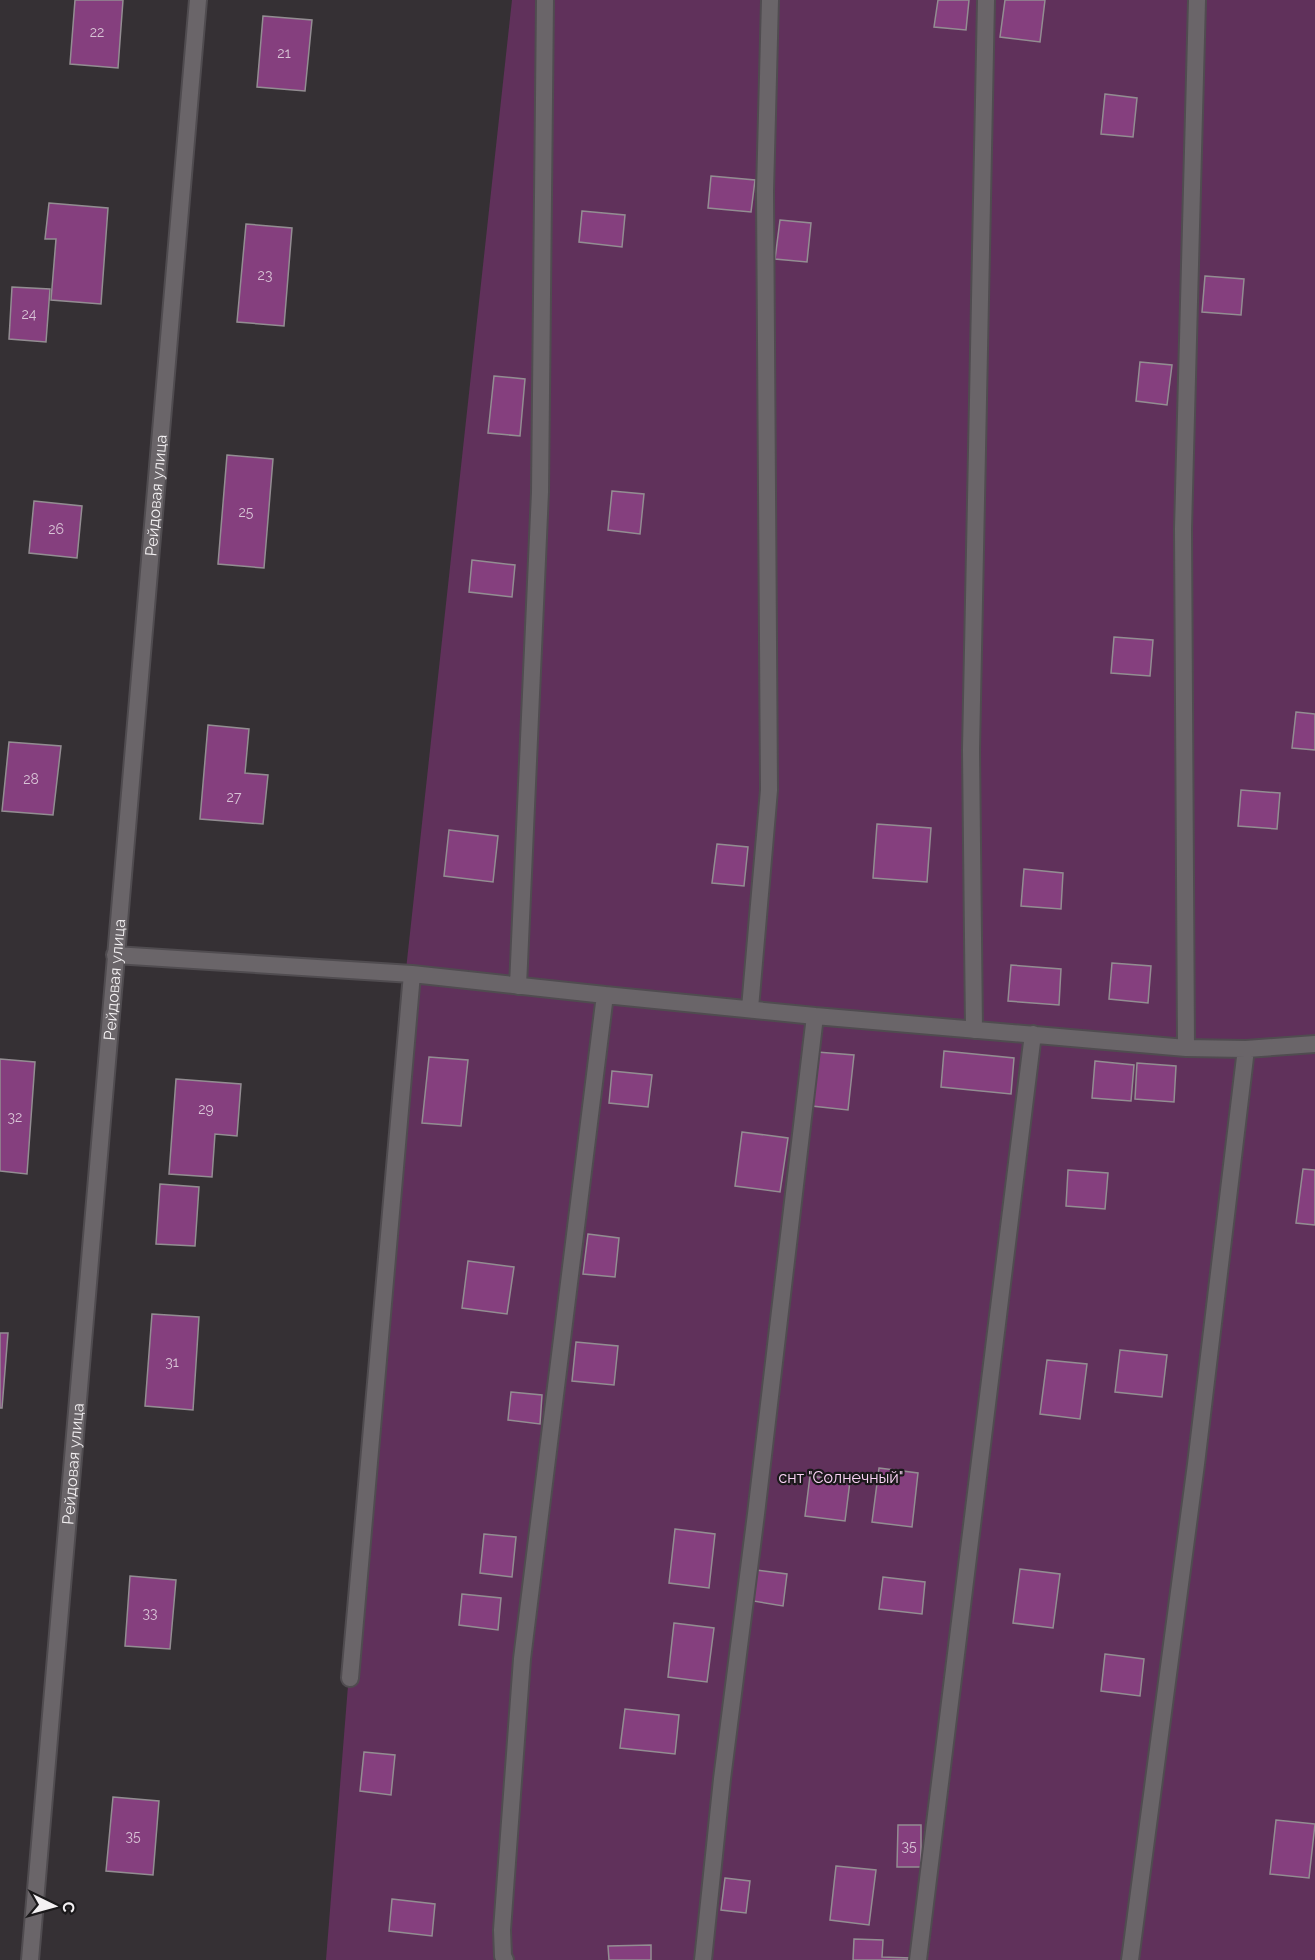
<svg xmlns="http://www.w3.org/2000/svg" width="1315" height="1960" font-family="Raleway,sans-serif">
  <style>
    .green { fill: #60315b }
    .building { fill: #853f7e; stroke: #938d92; stroke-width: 1.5 }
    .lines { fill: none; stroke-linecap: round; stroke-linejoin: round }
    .service-casing { stroke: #504c50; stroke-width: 20 }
    .minor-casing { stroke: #504c50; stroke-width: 20 }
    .service { stroke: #6a6569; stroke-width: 16 }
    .minor { stroke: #6a6569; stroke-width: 16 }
    .labels { text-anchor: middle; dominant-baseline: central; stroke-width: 4.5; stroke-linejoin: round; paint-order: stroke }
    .number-label { font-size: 14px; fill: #d8c4d6 }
    .street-label { font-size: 16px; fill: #f4f1f3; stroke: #1b191b }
    .park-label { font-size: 16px; fill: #fbd3f6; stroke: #1b191b }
  </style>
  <rect width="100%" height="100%" fill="#353034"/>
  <path class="green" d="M 512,0 L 1315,0 L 1315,1960 L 326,1960 L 404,988 Z"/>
  <path class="building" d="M 75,0 L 123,0 L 118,68 L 70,64 Z
    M 938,0 L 969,0 L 966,30 L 934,27 Z
    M 1005,0 L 1045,0 L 1040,42 L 1000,37 Z
    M 263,16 L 312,20 L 305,91 L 257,87 Z
    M 1105,94 L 1137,98 L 1133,137 L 1101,134 Z
    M 711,176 L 755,180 L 751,212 L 708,208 Z
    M 49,203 L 108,208 L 101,304 L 51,300 L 56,239 L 45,239 Z
    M 582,211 L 625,215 L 622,247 L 579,242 Z
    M 780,220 L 811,223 L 807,262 L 775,259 Z
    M 246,224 L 292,228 L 284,326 L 237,322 Z
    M 1205,276 L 1244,279 L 1241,315 L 1202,312 Z
    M 12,287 L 50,289 L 46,342 L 9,339 Z
    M 1140,362 L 1172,365 L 1167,405 L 1136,401 Z
    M 494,376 L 525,379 L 520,436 L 488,433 Z
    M 227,455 L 273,459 L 264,568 L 218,564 Z
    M 612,491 L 644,494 L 640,534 L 608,530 Z
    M 34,501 L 82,506 L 77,558 L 29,553 Z
    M 472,560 L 515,565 L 512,597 L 469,592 Z
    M 1114,637 L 1153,640 L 1150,676 L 1111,673 Z
    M 1296,712 L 1315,714 L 1315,750 L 1292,748 Z
    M 208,725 L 249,729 L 245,773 L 268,775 L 263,824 L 200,819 Z
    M 9,742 L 61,746 L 53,815 L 2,811 Z
    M 1241,790 L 1280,793 L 1277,829 L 1238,826 Z
    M 877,824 L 931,828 L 927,882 L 873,878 Z
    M 449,830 L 498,836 L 493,882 L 444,876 Z
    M 717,844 L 748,847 L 744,886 L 712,883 Z
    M 1024,869 L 1063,873 L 1061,909 L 1021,906 Z
    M 1112,963 L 1151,966 L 1148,1003 L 1109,999 Z
    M 1011,965 L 1061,969 L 1059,1005 L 1008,1001 Z
    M 944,1051 L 1014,1058 L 1011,1094 L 941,1087 Z
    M 817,1052 L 854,1055 L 848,1110 L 812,1106 Z
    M 429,1057 L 468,1060 L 461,1126 L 422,1123 Z
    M 0,1059 L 35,1062 L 27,1174 L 0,1171 Z
    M 1095,1061 L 1134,1065 L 1131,1101 L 1092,1098 Z
    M 1137,1063 L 1176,1066 L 1174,1102 L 1135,1099 Z
    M 612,1071 L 652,1075 L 648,1107 L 609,1103 Z
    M 176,1079 L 241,1084 L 237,1136 L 215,1134 L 212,1177 L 169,1174 Z
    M 742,1132 L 788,1138 L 780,1192 L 735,1186 Z
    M 1303,1169 L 1315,1170 L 1315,1225 L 1296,1223 Z
    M 1068,1170 L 1108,1173 L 1105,1209 L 1066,1206 Z
    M 160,1184 L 199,1187 L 195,1246 L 156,1244 Z
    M 588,1234 L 619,1238 L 615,1277 L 583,1274 Z
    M 468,1261 L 514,1267 L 507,1314 L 462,1308 Z
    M 152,1314 L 199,1317 L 193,1410 L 145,1406 Z
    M 0,1333 L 8,1333 L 2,1408 L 0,1408 Z
    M 576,1342 L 618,1346 L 614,1385 L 572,1381 Z
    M 1120,1350 L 1167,1355 L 1162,1397 L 1115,1392 Z
    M 1047,1360 L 1087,1364 L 1080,1419 L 1040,1414 Z
    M 511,1392 L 542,1395 L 540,1424 L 508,1420 Z
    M 879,1468 L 918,1473 L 912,1527 L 872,1522 Z
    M 810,1476 L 850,1481 L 845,1521 L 805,1516 Z
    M 675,1529 L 715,1534 L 709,1588 L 669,1583 Z
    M 484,1534 L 516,1537 L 512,1577 L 480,1573 Z
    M 1020,1569 L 1060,1574 L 1053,1628 L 1013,1623 Z
    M 756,1570 L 787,1574 L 783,1606 L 753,1601 Z
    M 130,1576 L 176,1580 L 170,1649 L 125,1646 Z
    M 883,1577 L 925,1582 L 922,1614 L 879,1609 Z
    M 462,1594 L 501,1598 L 498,1630 L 459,1625 Z
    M 674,1623 L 714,1628 L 707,1682 L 668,1677 Z
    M 1105,1654 L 1144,1659 L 1140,1696 L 1101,1691 Z
    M 625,1709 L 679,1715 L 675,1754 L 620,1748 Z
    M 364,1752 L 395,1755 L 391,1795 L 360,1791 Z
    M 113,1797 L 159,1801 L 153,1875 L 106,1871 Z
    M 1276,1820 L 1315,1824 L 1309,1878 L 1270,1874 Z
    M 898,1825 L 921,1825 L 921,1867 L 897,1867 Z
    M 836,1866 L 876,1870 L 869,1925 L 830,1920 Z
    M 725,1878 L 750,1881 L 746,1913 L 721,1910 Z
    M 392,1899 L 435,1904 L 432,1936 L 389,1931 Z
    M 854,1939 L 883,1940 L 882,1957 L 911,1958 L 911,1960 L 853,1960 Z
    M 651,1945 L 651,1960 L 609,1960 L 608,1946 Z"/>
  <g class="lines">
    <g class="service-casing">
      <path id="service" d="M 115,955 L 412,974 L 605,995 L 815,1016 L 1186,1048 L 1246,1049 L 1315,1044
        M 518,986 L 540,492 L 545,0
        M 750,1008 L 769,790 L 765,191 L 770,0
        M 974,1030 L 971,750 L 986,0
        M 1186,1048 L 1183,529 L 1197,0
        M 350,1678 L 412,974
        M 505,1960 L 503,1956 L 502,1930 L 522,1659 L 605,995
        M 703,1960 L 722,1779 L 756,1514 L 815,1016
        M 918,1960 L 1033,1034
        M 1130,1960 L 1196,1464 L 1246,1049"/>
    </g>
    <g class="minor-casing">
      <g id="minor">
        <path id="s1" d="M 30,1960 L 198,0"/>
      </g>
    </g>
    <use href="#service" class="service"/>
    <use href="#minor" class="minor"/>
  </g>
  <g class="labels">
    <g class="number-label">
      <text x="97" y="32">22</text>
      <text x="284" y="53">21</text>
      <text x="265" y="275">23</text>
      <text x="29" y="314">24</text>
      <text x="246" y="512">25</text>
      <text x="56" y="529">26</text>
      <text x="31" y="779">28</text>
      <text x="234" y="797">27</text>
      <text x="206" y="1109">29</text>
      <text x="15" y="1117">32</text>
      <text x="172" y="1362">31</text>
      <text x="150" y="1613">33</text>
      <text x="133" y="1836">35</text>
      <text x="909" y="1846">35</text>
    </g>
    <g class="street-label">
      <text stroke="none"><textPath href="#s1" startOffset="1470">Рейдовая улица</textPath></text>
      <text stroke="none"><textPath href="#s1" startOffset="984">Рейдовая улица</textPath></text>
      <text stroke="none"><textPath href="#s1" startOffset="498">Рейдовая улица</textPath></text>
    </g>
    <g class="park-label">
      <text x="841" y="1477">снт "Солнечный"</text>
    </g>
  </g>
  <g transform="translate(54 1906) rotate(95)" stroke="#1b191b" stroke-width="4.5" paint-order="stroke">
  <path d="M0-4.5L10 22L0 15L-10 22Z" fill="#f4f1f3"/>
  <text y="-9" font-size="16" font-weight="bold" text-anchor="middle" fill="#f4f1f3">С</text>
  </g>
</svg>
